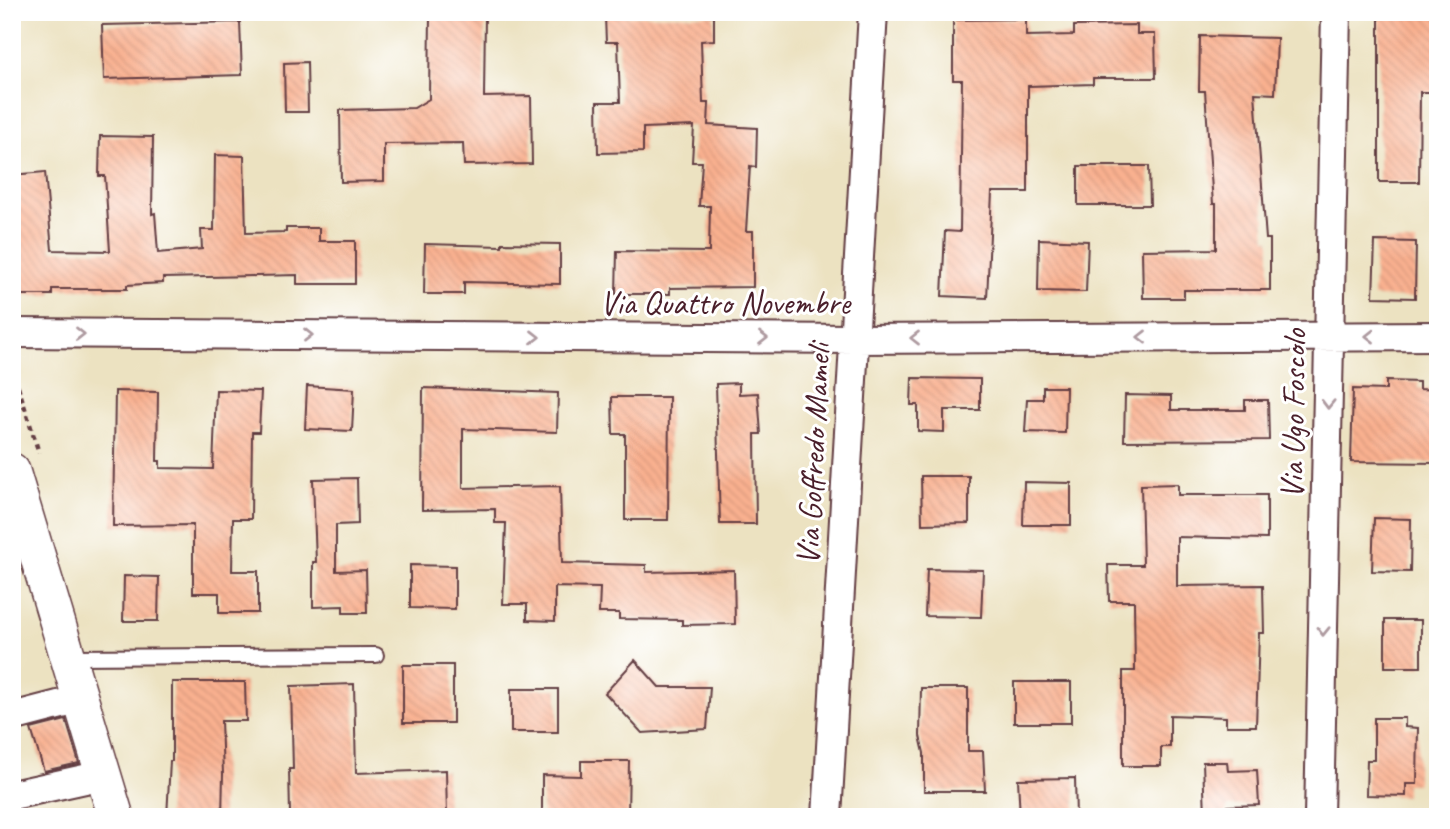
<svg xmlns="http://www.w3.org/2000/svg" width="1450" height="829" font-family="Caveat,sans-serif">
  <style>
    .building { fill: url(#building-back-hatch) }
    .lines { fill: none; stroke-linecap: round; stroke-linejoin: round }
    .service-casing { stroke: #623c42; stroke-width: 18 }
    .minor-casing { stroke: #623c42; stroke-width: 32 }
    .tertiary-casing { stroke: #623c42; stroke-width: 38 }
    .path { stroke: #623c42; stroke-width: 4.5; stroke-dasharray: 5 5; stroke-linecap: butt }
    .service { stroke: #fff; stroke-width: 14 }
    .minor { stroke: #fff; stroke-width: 28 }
    .tertiary { stroke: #fff; stroke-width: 35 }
    .oneway { stroke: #ae9aa0 }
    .labels { text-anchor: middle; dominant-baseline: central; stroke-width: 6; stroke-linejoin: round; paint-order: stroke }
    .street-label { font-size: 33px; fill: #4a1f2b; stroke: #fff }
  </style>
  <defs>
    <pattern id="building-back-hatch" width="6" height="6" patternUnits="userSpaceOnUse" patternTransform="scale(1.75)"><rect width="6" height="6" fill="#f9b08f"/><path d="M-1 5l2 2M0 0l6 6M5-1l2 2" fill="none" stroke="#d7977c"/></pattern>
  </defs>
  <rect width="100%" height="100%" fill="#fff"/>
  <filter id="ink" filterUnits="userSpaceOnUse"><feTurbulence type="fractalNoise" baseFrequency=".0143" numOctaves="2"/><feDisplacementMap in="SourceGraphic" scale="14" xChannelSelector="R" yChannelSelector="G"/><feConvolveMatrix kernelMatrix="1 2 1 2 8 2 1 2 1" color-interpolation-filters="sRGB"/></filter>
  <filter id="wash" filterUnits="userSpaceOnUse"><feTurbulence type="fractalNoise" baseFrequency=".00686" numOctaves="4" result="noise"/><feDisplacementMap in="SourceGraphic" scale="28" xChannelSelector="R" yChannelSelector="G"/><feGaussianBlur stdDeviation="1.57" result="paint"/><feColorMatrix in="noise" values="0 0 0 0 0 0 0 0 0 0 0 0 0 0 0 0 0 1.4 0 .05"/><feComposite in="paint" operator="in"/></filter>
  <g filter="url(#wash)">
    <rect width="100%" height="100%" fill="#ece2c1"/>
    <g id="blocks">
      <path class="building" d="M 1379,12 L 1438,12 L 1438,92 L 1420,92 L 1419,182 L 1379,182 Z
        M 430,15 L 485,16 L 484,97 L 531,96 L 532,164 L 464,165 L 463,143 L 384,144 L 384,181 L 341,182 L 340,110 L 414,108 L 429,99 Z
        M 714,15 L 714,40 L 701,41 L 703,103 L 709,103 L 708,125 L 757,128 L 756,167 L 750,166 L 746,231 L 753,231 L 753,287 L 670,288 L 670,294 L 616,294 L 617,251 L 709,252 L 710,206 L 699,206 L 702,162 L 692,162 L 694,126 L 643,128 L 643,152 L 598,153 L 597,102 L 620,102 L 618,42 L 606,42 L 605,16 Z
        M 1026,19 L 1026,36 L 1074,35 L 1074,26 L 1137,25 L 1137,34 L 1155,34 L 1156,78 L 1093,78 L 1093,84 L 1028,86 L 1028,192 L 992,192 L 987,298 L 942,296 L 945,231 L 960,232 L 962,80 L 953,80 L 953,20 Z
        M 240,22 L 242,75 L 104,79 L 102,25 Z
        M 1200,36 L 1277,38 L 1275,94 L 1255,93 L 1266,239 L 1270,239 L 1270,290 L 1184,290 L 1184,298 L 1143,298 L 1142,250 L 1216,249 L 1216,204 L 1213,204 L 1205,91 L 1199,91 Z
        M 307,62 L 308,112 L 285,112 L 284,63 Z
        M 100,136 L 153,137 L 152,214 L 155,213 L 158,253 L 202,249 L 201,230 L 214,230 L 215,155 L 244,156 L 246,233 L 286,232 L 286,228 L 319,228 L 319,241 L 355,241 L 355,284 L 297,284 L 297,275 L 163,278 L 163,283 L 127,285 L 127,289 L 52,289 L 52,295 L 12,295 L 12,175 L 45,172 L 52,250 L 110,251 L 105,176 L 99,176 Z
        M 1078,166 L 1149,166 L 1150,205 L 1078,205 Z
        M 1039,239 L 1088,241 L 1086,292 L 1038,291 Z
        M 1375,241 L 1416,242 L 1415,298 L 1373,297 Z
        M 502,243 L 560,244 L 560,284 L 464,282 L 464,294 L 424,294 L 425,244 L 502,246 Z
        M 912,378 L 980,379 L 980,410 L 944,410 L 944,432 L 918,431 L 918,405 L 911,405 Z
        M 1386,381 L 1419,382 L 1419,389 L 1438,390 L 1438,463 L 1351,462 L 1353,389 L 1386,390 Z
        M 739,383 L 739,394 L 758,393 L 761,434 L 755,434 L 756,524 L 720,524 L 716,384 Z
        M 307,386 L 354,389 L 352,431 L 305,429 Z
        M 1043,387 L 1066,387 L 1065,433 L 1025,432 L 1027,399 L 1043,399 Z
        M 423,388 L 558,393 L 557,432 L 463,429 L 463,488 L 560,486 L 562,563 L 646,565 L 646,572 L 734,570 L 735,624 L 682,625 L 682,620 L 619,619 L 619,613 L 599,613 L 600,588 L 555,587 L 555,621 L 527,620 L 527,604 L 503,604 L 506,523 L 495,523 L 495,509 L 422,510 Z
        M 216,390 L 261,391 L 259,432 L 252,432 L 251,519 L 233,519 L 232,571 L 258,571 L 258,613 L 219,613 L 219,593 L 193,593 L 193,525 L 113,526 L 115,391 L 158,392 L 157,461 L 160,461 L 160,468 L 213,469 Z
        M 1125,395 L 1171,396 L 1171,410 L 1245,410 L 1245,400 L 1268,400 L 1269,440 L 1124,441 Z
        M 612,397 L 669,397 L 668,520 L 625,520 L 625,434 L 613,434 Z
        M 921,476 L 969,476 L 969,523 L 922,524 Z
        M 357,478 L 358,524 L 336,525 L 336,571 L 366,570 L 367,613 L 343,613 L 343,606 L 313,607 L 313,562 L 316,562 L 313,479 Z
        M 1024,482 L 1071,483 L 1071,525 L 1023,525 Z
        M 1178,484 L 1178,495 L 1267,495 L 1267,539 L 1177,537 L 1177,586 L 1263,585 L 1264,633 L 1259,633 L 1256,726 L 1226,726 L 1226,717 L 1170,715 L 1170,747 L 1161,747 L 1161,766 L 1123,766 L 1123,671 L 1135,671 L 1134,601 L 1109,601 L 1108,565 L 1143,565 L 1141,485 Z
        M 1374,518 L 1411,519 L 1410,572 L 1372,571 Z
        M 410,565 L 455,566 L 455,609 L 410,608 Z
        M 927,569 L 983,570 L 981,617 L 925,616 Z
        M 124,576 L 159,577 L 158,621 L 123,621 Z
        M 1385,620 L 1421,620 L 1421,667 L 1385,667 Z
        M 635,660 L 659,687 L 710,687 L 707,729 L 642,733 L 605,693 Z
        M 403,665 L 453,665 L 453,723 L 403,723 Z
        M 172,682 L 245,682 L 246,721 L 221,721 L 223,774 L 222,817 L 167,817 L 170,761 L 172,761 Z
        M 1014,682 L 1071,682 L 1071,723 L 1014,723 Z
        M 354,684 L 356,773 L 446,770 L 447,817 L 393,817 L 393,813 L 290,814 L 289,769 L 293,769 L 291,686 Z
        M 921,688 L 968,688 L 968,751 L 983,751 L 985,791 L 924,791 L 924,753 L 920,736 Z
        M 511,689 L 558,689 L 558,732 L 511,732 Z
        M 1374,718 L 1405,718 L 1405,727 L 1418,728 L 1417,784 L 1406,784 L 1406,796 L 1366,795 L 1367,760 L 1374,760 Z
        M 66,720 L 79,763 L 44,771 L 31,729 Z
        M 581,761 L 629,761 L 628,817 L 542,817 L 542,775 L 581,776 Z
        M 1203,762 L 1227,762 L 1228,771 L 1257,770 L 1259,805 L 1228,806 L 1225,814 L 1205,815 Z
        M 1075,778 L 1076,817 L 1020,817 L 1018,779 Z"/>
    </g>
  </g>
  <g filter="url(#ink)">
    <use href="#blocks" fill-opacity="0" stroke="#623c42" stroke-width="2"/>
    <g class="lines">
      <g class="service-casing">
        <path id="service" d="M 69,657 L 376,655"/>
      </g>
      <g class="minor-casing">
        <path id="minor" d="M 12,333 L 855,339 L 1438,336
          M 12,717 L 81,699
          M 12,795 L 103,775
          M 827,817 L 873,12
          M 1319,817 L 1336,12"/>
      </g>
      <g class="tertiary-casing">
        <path id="tertiary" d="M 12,471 L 116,817"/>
      </g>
      <path class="path" d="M 12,367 L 39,453"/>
      <use href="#service" class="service"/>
      <use href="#minor" class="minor"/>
      <use href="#tertiary" class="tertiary"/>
    </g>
    <defs><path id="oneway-chevron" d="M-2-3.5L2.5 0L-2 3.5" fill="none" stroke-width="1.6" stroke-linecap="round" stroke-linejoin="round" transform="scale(1.75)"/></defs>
    <g class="oneway">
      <use href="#oneway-chevron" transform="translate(80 334)"/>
      <use href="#oneway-chevron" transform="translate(308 335)"/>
      <use href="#oneway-chevron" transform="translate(1370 336) rotate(-180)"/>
      <use href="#oneway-chevron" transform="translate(535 337)"/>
      <use href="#oneway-chevron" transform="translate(1142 337) rotate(180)"/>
      <use href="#oneway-chevron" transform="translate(763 338)"/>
      <use href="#oneway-chevron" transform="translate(915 338) rotate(180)"/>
      <use href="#oneway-chevron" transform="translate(1328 404) rotate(91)"/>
      <use href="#oneway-chevron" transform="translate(1323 631) rotate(91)"/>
    </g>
  </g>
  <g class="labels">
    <g class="street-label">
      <text x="725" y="303">Via Quattro Novembre</text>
      <text transform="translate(1293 414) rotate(-89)">Via Ugo Foscolo</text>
      <text transform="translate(813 454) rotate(-87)">Via Goffredo Mameli</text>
    </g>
  </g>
  <rect width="1450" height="829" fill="none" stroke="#fff" stroke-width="42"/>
</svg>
